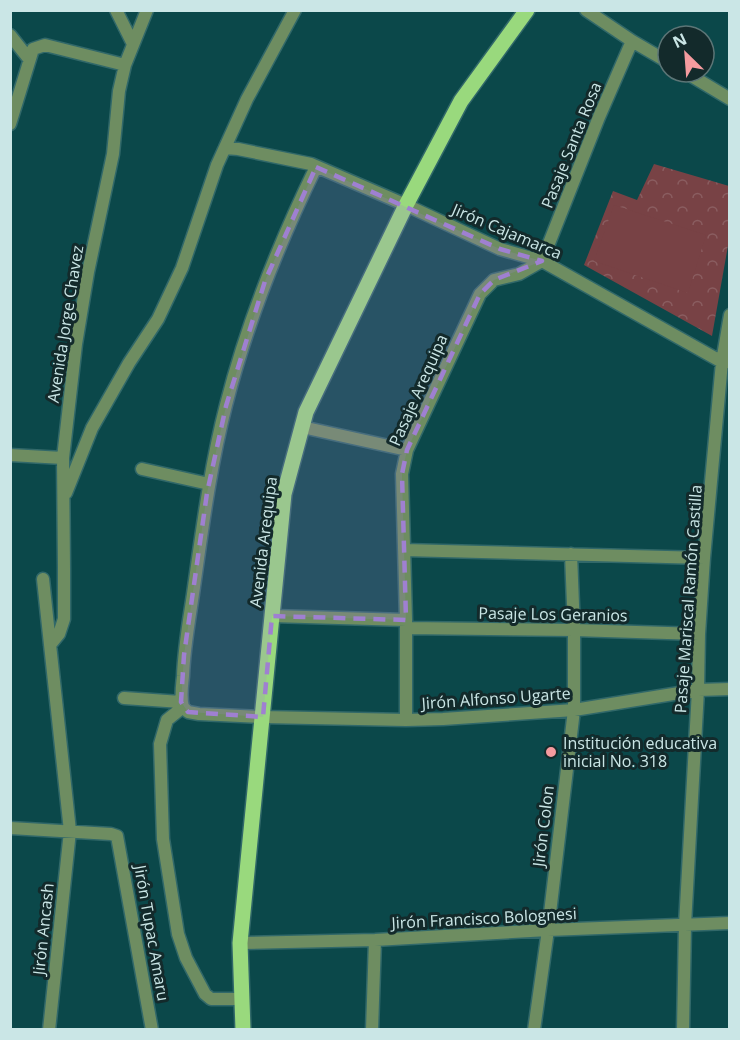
<svg xmlns="http://www.w3.org/2000/svg" width="740" height="1040" font-family="'Open Sans',sans-serif">
  <style>
    .park { fill: url(#park-crowns) }
    .pitch { fill: #784245 }
    .lines { fill: none; stroke-linecap: round; stroke-linejoin: round }
    .minor-casing { stroke: #316869; stroke-width: 15 }
    .major-casing { stroke: #316869; stroke-width: 18 }
    .minor { stroke: #6e8d61; stroke-width: 12 }
    .major { stroke: #99d97d; stroke-width: 15 }
    .marked { fill: #9f80d1; fill-opacity: 0.2; stroke: #9f80d1; stroke-width: 4.5; stroke-dasharray: 12 8; stroke-linejoin: round }
    .poi-dot { fill: #f59b9f; stroke: #132a2b; stroke-width: 2 }
    .labels { text-anchor: middle; dominant-baseline: central; stroke-width: 6; stroke-linejoin: round; paint-order: stroke }
    .street-label { font-size: 16px; fill: #cae6e6; stroke: #132a2b }
    .poi-label { font-size: 16px; fill: #cae6e6; stroke: #132a2b; text-anchor: start }
  </style>
  <defs>
    <pattern id="park-crowns" width="20" height="18" patternUnits="userSpaceOnUse" patternTransform="scale(1.5)"><rect width="20" height="18" fill="#784245"/><path d="M2 6a3 3 0 1 1 6 0M12 15a3 3 0 1 1 6 0" fill="none" stroke="#8a5d60"/></pattern>
  </defs>
  <rect width="100%" height="100%" fill="#0b484a"/>
  <path class="park" d="M 654,164 L 729,186 L 729,240 L 712,336 L 584,265 L 613,191 L 637,200 Z"/>
  <path class="pitch" d="M 614,205 L 706,235 L 688,293 L 594,261 Z"/>
  <g class="lines">
    <g class="minor-casing">
      <path id="minor" d="M 116,10 L 133,44
        M 586,10 L 632,41 L 668,62
        M 10,35 L 29,59
        M 685,72 L 730,99
        M 10,124 L 33,49 L 45,45 L 125,65
        M 225,148 L 238,149 L 311,164 L 406,205 L 500,249 L 542,261 L 722,362 L 728,362
        M 316,167 C 279,243 247,322 226,405 C 210,467 202,531 193,594 C 189,621 184,648 183,676 C 182,686 180,697 183,707 L 188,712 L 199,714 L 263,717 L 406,720 L 443,719 L 574,710 L 698,690 L 730,689
        M 302,427 L 407,450
        M 10,455 L 63,458
        M 142,469 L 209,484
        M 66,493 L 92,428 L 129,363 L 158,319 L 182,268 L 217,165 L 247,99 L 295,10
        M 404,550 L 704,558
        M 43,579 L 70,831 L 49,1030
        M 272,616 L 406,620
        M 406,628 L 574,630 L 699,634
        M 50,645 L 59,634 L 64,619 L 64,568 L 63,458 L 76,344 L 88,272 L 113,154 L 119,91 L 125,65 L 147,10
        M 124,698 L 181,702
        M 183,707 L 167,720 L 160,744 L 163,839 L 178,934 L 186,958 L 205,994 L 211,999 L 242,999
        M 406,720 L 406,620 L 402,474 L 407,450 L 480,294 L 494,280 L 519,274 L 542,261 L 599,117 L 632,41
        M 10,828 L 111,834 L 117,836 L 152,1030
        M 240,943 L 375,940 L 548,930 L 730,923
        M 372,1030 L 375,940
        M 534,1030 L 548,930 L 574,710 L 574,630 L 571,554
        M 683,1030 L 685,925 L 698,690 L 699,634 L 704,558 L 722,362 L 730,315"/>
    </g>
    <g class="major-casing">
      <path id="major" d="M 243,1030 L 240,943 L 272,616 L 284,494 L 306,412 L 406,205 L 461,101 L 527,10"/>
    </g>
    <use href="#minor" class="minor"/>
    <use href="#major" class="major"/>
  </g>
  <path class="marked" d="M 316,167 L 500,249 L 542,261 L 494,280 L 480,294 L 407,450 L 402,474 L 406,620 L 272,616 L 263,717 L 188,712 L 181,702 L 184,655 L 207,493 L 226,406 L 265,281 Z"/>
  <circle class="poi-dot" cx="551" cy="752" r="6"/>
  <g class="labels">
    <g class="street-label">
      <text transform="translate(571 145) rotate(-68)">Pasaje Santa Rosa</text>
      <text transform="translate(507 231) rotate(23)">Jirón Cajamarca</text>
      <text transform="translate(65 324) rotate(-81)">Avenida Jorge Chavez</text>
      <text transform="translate(418 390) rotate(-66)">Pasaje Arequipa</text>
      <text transform="translate(263 542) rotate(-83)">Avenida Arequipa</text>
      <text transform="translate(688 599) rotate(-86)">Pasaje Mariscal Ramón Castilla</text>
      <text transform="translate(553 614) rotate(1)">Pasaje Los Geranios</text>
      <text transform="translate(496 698) rotate(-4)">Jirón Alfonso Ugarte</text>
      <text transform="translate(543 826) rotate(-83)">Jirón Colon</text>
      <text transform="translate(484 918) rotate(-3)">Jirón Francisco Bolognesi</text>
      <text transform="translate(43 929) rotate(-84)">Jirón Ancash</text>
      <text transform="translate(152 933) rotate(80)">Jirón Tupac Amaru</text>
    </g>
    <g class="poi-label">
      <text x="563" y="743">Institución educativa<tspan x="563" dy="18">inicial No. 318</tspan></text>
    </g>
  </g>
  <rect width="740" height="1040" fill="none" stroke="#cae6e6" stroke-width="24"/>
  <g transform="translate(686 54) rotate(335)"><circle r="28" fill="#132a2b" stroke="#5c7576" stroke-width="1.5"/>
  <path d="M0-4.5L10 22L0 15L-10 22Z" fill="#f59b9f"/>
  <text y="-9" font-size="16" font-weight="bold" text-anchor="middle" fill="#cae6e6">N</text>
  </g>
</svg>
